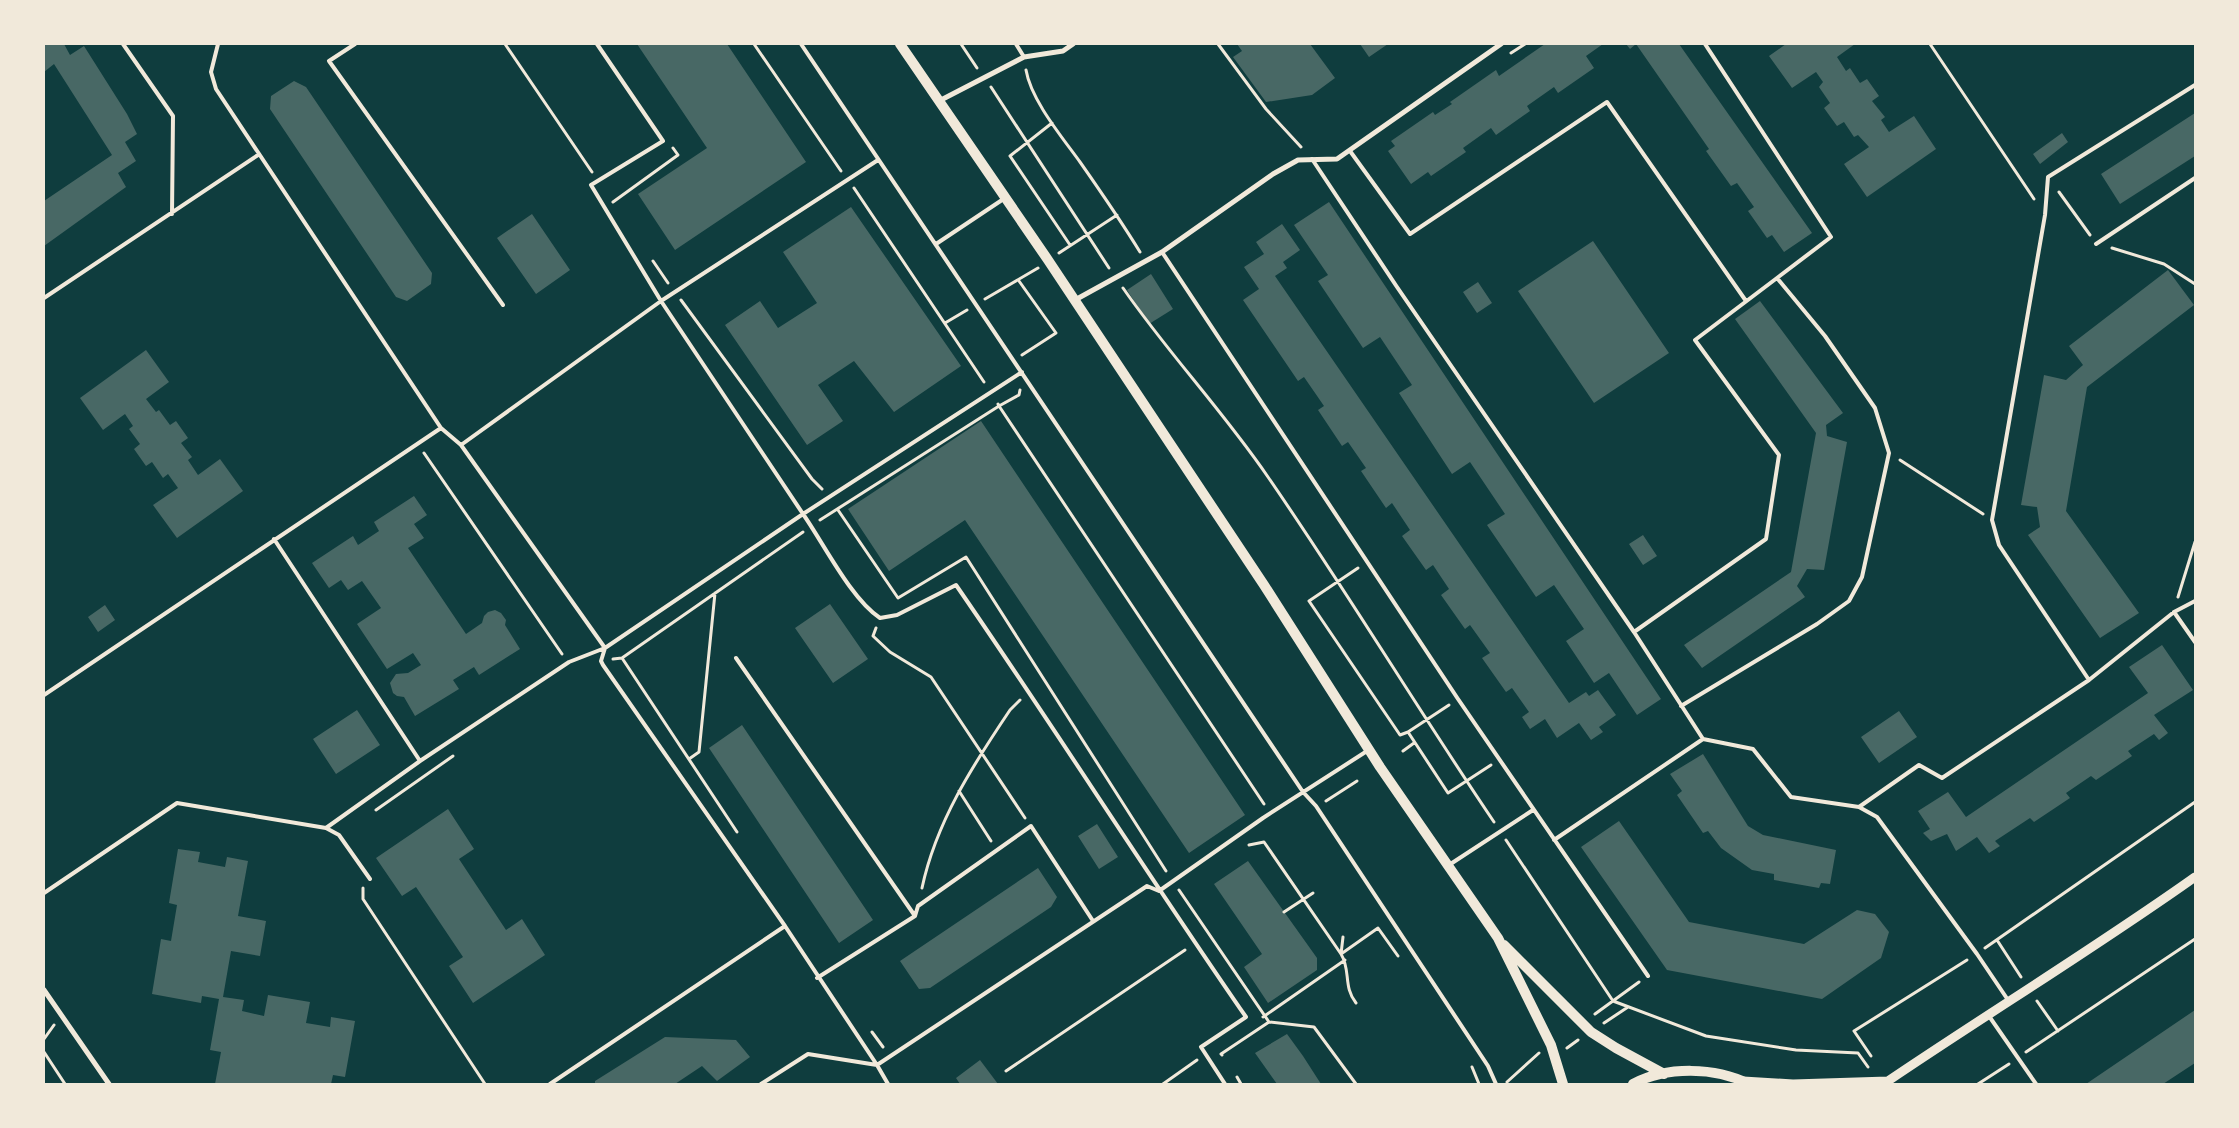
<svg xmlns="http://www.w3.org/2000/svg" width="2239" height="1128" font-family="'Source Sans 3',sans-serif">
  <style>
    .building { fill: #486865 }
    .lines { fill: none; stroke-linecap: round; stroke-linejoin: round }
    .path { stroke: #f1e9da; stroke-width: 3 }
    .service { stroke: #f1e9da; stroke-width: 4 }
    .minor { stroke: #f1e9da; stroke-width: 5 }
    .tertiary { stroke: #f1e9da; stroke-width: 9 }
    .secondary { stroke: #f1e9da; stroke-width: 10 }
  </style>
  <rect width="100%" height="100%" fill="#0f3d3e"/>
  <path class="building" d="M 44,44 L 64,44 L 70,55 L 84,46 L 127,114 L 137,134 L 125,142 L 136,161 L 118,173 L 126,187 L 44,246 L 44,201 L 112,155 L 54,64 L 44,72 Z
    M 637,44 L 727,44 L 806,162 L 675,250 L 638,194 L 707,148 Z
    M 1237,44 L 1310,44 L 1335,78 L 1312,95 L 1266,102 L 1233,57 L 1242,51 Z
    M 1360,44 L 1388,44 L 1369,57 Z
    M 1545,44 L 1603,44 L 1586,56 L 1594,68 L 1558,93 L 1554,87 L 1527,106 L 1530,111 L 1496,135 L 1491,128 L 1463,148 L 1466,152 L 1431,176 L 1428,172 L 1411,184 L 1388,151 L 1395,146 L 1391,141 L 1433,112 L 1435,115 L 1452,104 L 1450,102 L 1496,70 L 1499,76 Z
    M 1626,44 L 1679,44 L 1812,233 L 1784,252 L 1772,235 L 1767,238 L 1748,211 L 1754,207 L 1737,183 L 1731,186 L 1706,151 L 1709,149 L 1636,44 L 1630,49 Z
    M 1786,44 L 1855,44 L 1837,57 L 1846,71 L 1850,68 L 1860,83 L 1867,79 L 1879,96 L 1872,101 L 1885,117 L 1881,120 L 1889,132 L 1914,116 L 1936,149 L 1867,197 L 1844,164 L 1869,147 L 1858,135 L 1854,137 L 1844,122 L 1837,126 L 1824,108 L 1830,103 L 1819,87 L 1823,82 L 1816,72 L 1792,88 L 1769,56 Z
    M 294,81 L 306,87 L 432,273 L 431,284 L 407,301 L 396,297 L 270,109 L 271,96 Z
    M 2195,113 L 2195,156 L 2120,204 L 2101,174 Z
    M 2062,133 L 2068,142 L 2040,164 L 2033,154 Z
    M 1329,202 L 1661,699 L 1637,715 L 1609,673 L 1594,683 L 1566,641 L 1584,629 L 1554,585 L 1536,597 L 1487,525 L 1505,514 L 1470,462 L 1452,474 L 1399,393 L 1412,385 L 1380,337 L 1363,348 L 1318,281 L 1328,275 L 1294,225 Z
    M 851,207 L 961,366 L 894,412 L 854,361 L 818,385 L 843,421 L 807,445 L 725,325 L 760,301 L 778,328 L 817,303 L 783,252 Z
    M 532,214 L 570,270 L 536,294 L 497,238 Z
    M 1282,224 L 1300,250 L 1283,262 L 1287,268 L 1275,276 L 1569,703 L 1586,692 L 1589,696 L 1598,690 L 1616,715 L 1599,727 L 1603,732 L 1591,740 L 1579,723 L 1557,738 L 1545,719 L 1530,729 L 1522,717 L 1529,712 L 1512,688 L 1506,692 L 1482,658 L 1490,653 L 1470,625 L 1465,629 L 1441,595 L 1449,589 L 1433,565 L 1426,570 L 1402,536 L 1410,530 L 1392,503 L 1386,508 L 1361,471 L 1366,468 L 1348,442 L 1342,446 L 1318,410 L 1324,406 L 1304,377 L 1298,381 L 1243,300 L 1259,289 L 1244,267 L 1264,254 L 1256,242 Z
    M 1593,241 L 1669,353 L 1594,403 L 1518,291 Z
    M 2168,270 L 2194,305 L 2087,387 L 2066,511 L 2139,613 L 2100,638 L 2028,535 L 2040,527 L 2037,507 L 2021,505 L 2044,375 L 2066,380 L 2083,365 L 2069,346 Z
    M 1151,274 L 1173,309 L 1149,324 L 1127,290 Z
    M 1478,282 L 1492,303 L 1477,313 L 1463,292 Z
    M 1760,301 L 1843,413 L 1826,425 L 1827,436 L 1847,442 L 1824,570 L 1807,569 L 1797,586 L 1805,597 L 1702,668 L 1684,645 L 1791,572 L 1816,433 L 1735,319 Z
    M 146,350 L 169,382 L 146,399 L 156,412 L 159,410 L 170,425 L 176,421 L 188,438 L 181,443 L 192,457 L 188,460 L 198,475 L 220,459 L 243,491 L 177,538 L 153,505 L 178,488 L 168,474 L 163,478 L 152,462 L 146,466 L 134,449 L 140,444 L 129,429 L 133,426 L 125,414 L 103,430 L 80,398 Z
    M 981,421 L 1245,815 L 1189,853 L 965,520 L 889,571 L 848,509 Z
    M 414,496 L 427,515 L 414,524 L 424,538 L 408,548 L 466,634 L 482,623 L 484,616 L 488,612 L 495,610 L 501,613 L 506,620 L 505,625 L 520,649 L 479,675 L 474,667 L 453,680 L 459,689 L 415,716 L 404,697 L 397,696 L 393,693 L 390,683 L 396,674 L 408,673 L 421,665 L 413,653 L 387,669 L 357,624 L 381,608 L 362,581 L 348,590 L 341,580 L 329,588 L 312,563 L 353,536 L 358,545 L 379,531 L 374,522 Z
    M 1643,535 L 1657,556 L 1643,565 L 1629,544 Z
    M 830,604 L 868,659 L 833,683 L 795,628 Z
    M 105,605 L 115,620 L 98,632 L 88,617 Z
    M 2162,645 L 2193,690 L 2154,715 L 2168,733 L 2159,740 L 2154,734 L 2128,751 L 2132,756 L 2096,780 L 2091,776 L 2066,793 L 2070,798 L 2034,822 L 2030,818 L 1995,841 L 2000,846 L 1989,853 L 1977,837 L 1956,851 L 1947,834 L 1931,841 L 1923,833 L 1930,829 L 1918,811 L 1948,792 L 1966,817 L 2148,693 L 2129,667 Z
    M 357,710 L 380,745 L 336,774 L 313,739 Z
    M 1899,711 L 1917,737 L 1879,763 L 1861,737 Z
    M 742,725 L 873,920 L 839,943 L 709,748 Z
    M 1703,754 L 1748,826 L 1763,835 L 1836,850 L 1830,884 L 1821,883 L 1819,888 L 1774,880 L 1774,874 L 1752,870 L 1721,848 L 1708,831 L 1703,833 L 1677,795 L 1682,791 L 1670,774 Z
    M 448,809 L 474,849 L 459,859 L 506,930 L 522,919 L 545,955 L 473,1003 L 449,966 L 463,957 L 416,887 L 402,896 L 376,858 Z
    M 1619,821 L 1689,922 L 1804,944 L 1857,910 L 1875,914 L 1889,932 L 1881,958 L 1822,999 L 1667,970 L 1581,847 Z
    M 1097,824 L 1118,857 L 1099,869 L 1078,836 Z
    M 178,849 L 200,852 L 198,862 L 225,867 L 227,857 L 248,861 L 238,916 L 266,921 L 260,956 L 231,951 L 223,997 L 244,1000 L 242,1011 L 264,1016 L 268,995 L 310,1002 L 306,1023 L 330,1027 L 331,1017 L 355,1021 L 345,1077 L 333,1075 L 331,1084 L 215,1084 L 221,1052 L 210,1050 L 219,999 L 202,996 L 201,1003 L 152,994 L 161,939 L 171,941 L 177,905 L 169,903 Z
    M 1248,861 L 1317,958 L 1317,970 L 1268,1003 L 1244,967 L 1262,954 L 1214,884 Z
    M 1038,868 L 1057,897 L 1051,907 L 930,988 L 919,989 L 900,961 Z
    M 2195,1010 L 2195,1063 L 2163,1084 L 2086,1084 Z
    M 1287,1034 L 1303,1056 L 1321,1084 L 1277,1084 L 1255,1053 Z
    M 665,1037 L 736,1040 L 750,1057 L 717,1081 L 702,1066 L 675,1084 L 595,1084 L 595,1081 Z
    M 980,1060 L 998,1084 L 960,1084 L 956,1078 Z"/>
  <g class="lines">
    <path class="path" d="M 505,44 L 592,172
      M 754,44 L 841,171
      M 961,44 L 977,68
      M 1218,44 L 1266,109 L 1301,147
      M 1930,44 L 2034,199
      M 1511,53 L 1525,44
      M 1026,70 C 1031,100 1062,137 1080,162 C 1101,192 1121,221 1140,252
      M 991,87 L 1109,268
      M 1052,123 L 1010,156 L 1070,245
      M 854,188 L 984,382
      M 2059,192 L 2090,235
      M 613,202 L 678,155 L 673,148
      M 2112,248 L 2164,264 L 2195,284
      M 1059,253 L 1117,215
      M 653,261 L 668,283
      M 1019,281 L 1056,333 L 1022,355
      M 1123,288 C 1168,353 1223,411 1268,477 C 1346,590 1417,708 1494,822
      M 985,299 L 1038,268
      M 681,300 L 812,479 L 822,489
      M 945,323 L 967,310
      M 998,404 L 999,406 L 1019,395 L 1020,390
      M 424,453 L 562,654
      M 1900,460 L 1983,514
      M 838,510 L 898,598 L 966,557 L 1166,871
      M 820,520 L 999,406 L 1264,804
      M 1358,568 L 1309,601 L 1400,735 L 1408,732
      M 2178,597 L 2195,542
      M 876,628 L 873,636 L 890,652 L 931,677 L 1025,818
      M 622,658 L 737,832
      M 613,659 L 622,658 L 803,532
      M 1449,705 L 1408,732 L 1448,793 L 1491,765
      M 1403,751 L 1414,743
      M 689,759 L 699,752 L 715,593
      M 959,791 L 991,841
      M 1326,801 L 1357,781
      M 376,810 L 453,756
      M 1506,840 L 1613,1001 L 1706,1036 L 1796,1050 L 1858,1053 L 1868,1067
      M 1249,845 L 1264,842 L 1341,954 C 1351,970 1343,987 1356,1003
      M 363,888 L 363,899 L 485,1084
      M 922,888 C 936,822 973,765 1010,710 L 1020,700
      M 1179,890 L 1269,1022 L 1221,1054 L 1222,1055
      M 1284,912 L 1313,893
      M 1997,940 L 2021,977
      M 1985,948 L 2195,802
      M 1341,954 L 1378,928 L 1398,956
      M 1341,954 L 1343,937
      M 2037,1001 L 2058,1031
      M 1595,1014 L 1639,982
      M 1263,1017 L 1345,960
      M 1269,1022 L 1314,1027 L 1356,1084
      M 1604,1023 L 1628,1007
      M 872,1032 L 883,1047
      M 44,1039 L 54,1025
      M 1567,1048 L 1578,1040
      M 44,1052 L 65,1084
      M 2026,1052 L 2195,939
      M 1871,1056 L 1854,1031 L 1967,960
      M 1472,1067 L 1479,1084
      M 1006,1071 L 1185,950
      M 1237,1077 L 1241,1084
      M 1507,1082 L 1539,1053
      M 1163,1084 L 1197,1060
      M 1978,1084 L 2009,1064"/>
    <path class="service" d="M 123,44 L 173,116 L 172,214
      M 218,44 L 211,72 L 216,89 L 441,428 L 461,445 L 605,648 L 601,661 L 603,665 L 785,926 L 877,1065 L 808,1054 L 761,1084
      M 355,44 L 329,61 L 503,305
      M 801,44 L 1303,792 L 1316,806 L 1488,1066 L 1496,1084
      M 1016,44 L 1024,57
      M 1350,151 L 1410,234 L 1607,102 L 1746,301
      M 1312,159 L 1397,287 L 1634,632 L 1703,739 L 1753,749 L 1791,797 L 1859,807 L 1877,817 L 1977,954 L 2008,1000
      M 936,244 L 1005,198
      M 2096,244 L 2195,178
      M 1162,252 L 1458,699 L 1648,976
      M 44,298 L 258,155
      M 1022,372 L 803,514 C 824,544 851,599 880,618 L 897,615 L 956,585 C 1054,727 1147,874 1246,1017 L 1201,1047 L 1225,1084
      M 461,445 L 661,301 L 878,160
      M 274,539 L 420,761 L 569,662 L 605,648 L 803,514 L 661,301 L 591,185 L 663,141 L 597,44
      M 2174,612 L 2195,642
      M 1634,632 L 1766,539 L 1779,455 L 1695,340 L 1777,278
      M 736,658 L 915,916
      M 2089,680 L 1999,545 L 1992,520 L 2045,215 L 2048,177 L 2195,85
      M 44,695 L 441,428
      M 1681,706 L 1817,624 L 1849,601 L 1862,577 L 1889,453 L 1875,408 L 1825,336 L 1777,278 L 1831,237 L 1705,44
      M 1859,807 L 1919,765 L 1942,778 L 2089,680 L 2174,612 L 2195,601
      M 326,828 L 339,835 L 370,879
      M 1554,840 L 1703,739
      M 1449,865 L 1533,810
      M 44,893 L 177,803 L 326,828 L 420,761
      M 817,978 L 915,916 L 918,906 L 1031,826 L 1093,921
      M 1989,1016 L 2036,1084
      M 550,1084 L 785,926
      M 888,1084 L 877,1065 L 1147,886 L 1159,891 L 1263,818 L 1367,751"/>
    <path class="minor" d="M 939,101 L 1024,57 L 1063,51 L 1073,44
      M 1075,300 L 1162,252 L 1273,174 L 1298,160 L 1337,159 L 1501,44
      M 44,990 L 109,1084"/>
    <path class="tertiary" d="M 1743,1081 L 1793,1084 L 1888,1081
      M 1886,1084 L 1888,1081 C 1990,1012 2095,948 2195,877"/>
    <path class="secondary" d="M 900,44 L 1048,260 L 1264,585 L 1380,767 L 1498,938 L 1551,1045 L 1563,1084
      M 1504,945 L 1591,1032 L 1616,1048 L 1664,1074
      M 1633,1084 C 1667,1066 1715,1067 1749,1084"/>
  </g>
  <rect width="2239" height="1128" fill="none" stroke="#f1e9da" stroke-width="90"/>
</svg>
